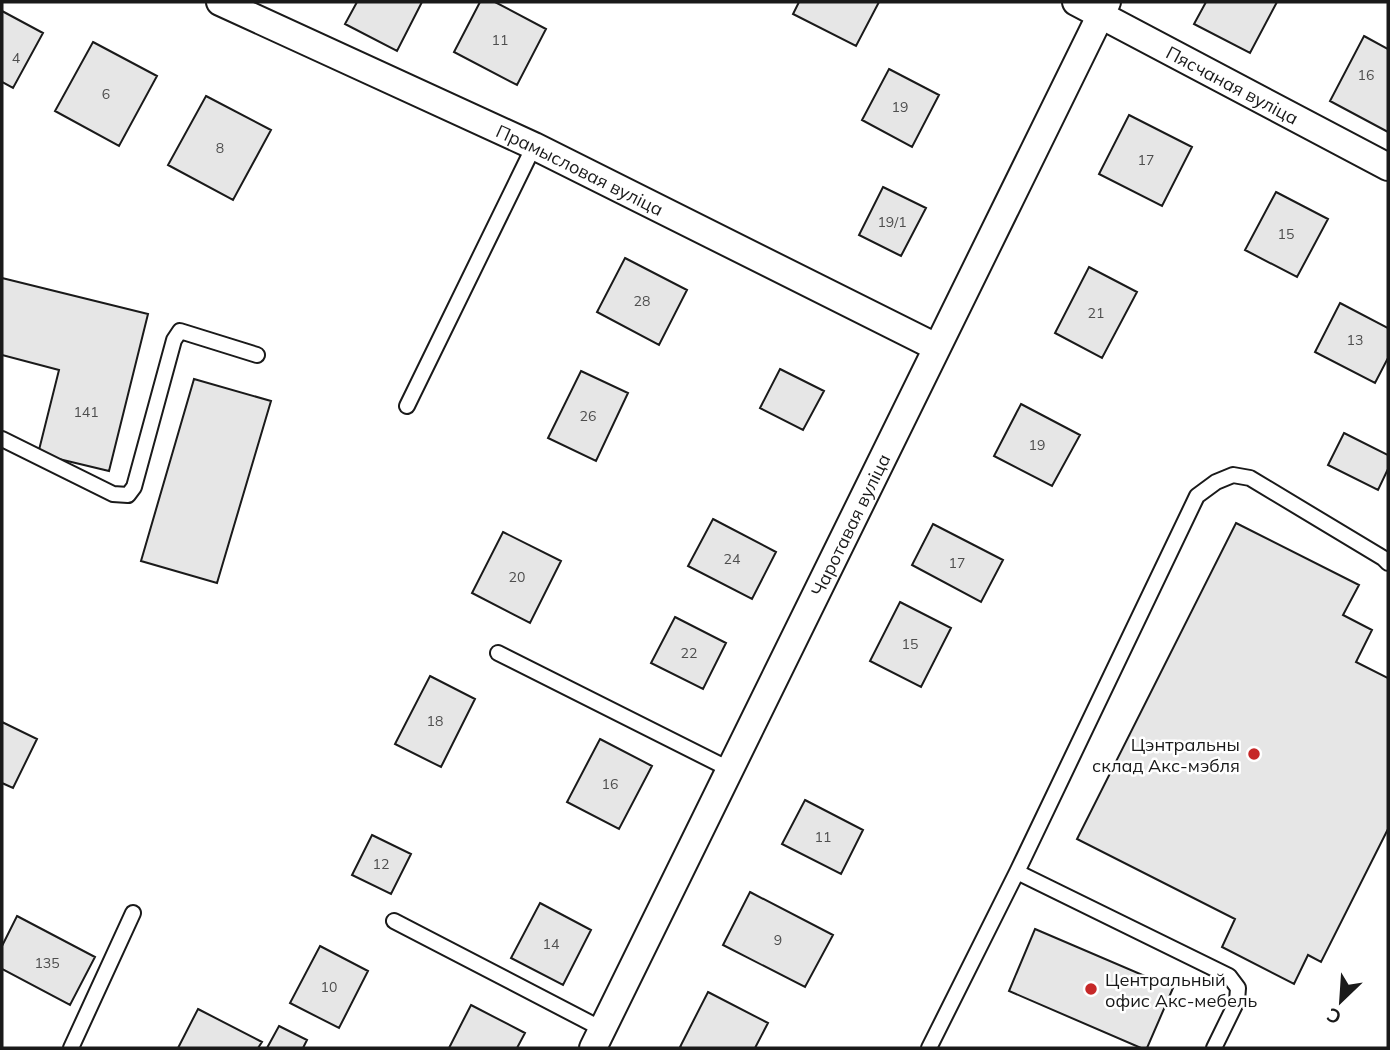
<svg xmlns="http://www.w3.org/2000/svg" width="1390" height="1050" font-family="Mulish,sans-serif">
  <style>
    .building { fill: #e6e6e6; stroke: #1a1a1a; stroke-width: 2 }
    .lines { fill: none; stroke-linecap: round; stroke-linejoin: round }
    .lane-casing { stroke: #1a1a1a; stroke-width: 18 }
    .street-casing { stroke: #1a1a1a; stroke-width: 30 }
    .lane { stroke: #fff; stroke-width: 14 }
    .street { stroke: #fff; stroke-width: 26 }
    .poi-dot { fill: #c62828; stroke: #fff; stroke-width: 2.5 }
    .labels { text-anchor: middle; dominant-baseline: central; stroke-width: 5; stroke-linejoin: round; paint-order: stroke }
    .number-label { font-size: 14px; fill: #4d4d4d }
    .street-label { font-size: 18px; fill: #1a1a1a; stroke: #fff }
    .poi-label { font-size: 18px; fill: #1a1a1a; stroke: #fff; text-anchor: end }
  </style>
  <rect width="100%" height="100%" fill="#fff"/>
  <path class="building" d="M 357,2 L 422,2 L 397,51 L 345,24 Z
    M 480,2 L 495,2 L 546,29 L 517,85 L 454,52 Z
    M 799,2 L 879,2 L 856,46 L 793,14 Z
    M 1206,2 L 1277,2 L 1250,53 L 1194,24 Z
    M 2,11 L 43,33 L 13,88 L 2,82 Z
    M 1364,36 L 1388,49 L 1388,132 L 1330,101 Z
    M 93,42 L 157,76 L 119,146 L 55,111 Z
    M 889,69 L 939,95 L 912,147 L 862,120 Z
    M 206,96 L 271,130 L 233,200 L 168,165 Z
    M 1129,115 L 1192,147 L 1162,206 L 1099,174 Z
    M 883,187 L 926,208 L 901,256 L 859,235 Z
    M 1276,192 L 1328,219 L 1297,277 L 1245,250 Z
    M 625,258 L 687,290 L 659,345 L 597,312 Z
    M 1089,267 L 1137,292 L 1102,358 L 1055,333 Z
    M 2,278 L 148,314 L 109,471 L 38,454 L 59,370 L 2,355 Z
    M 1340,303 L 1388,328 L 1388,358 L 1375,383 L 1315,352 Z
    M 780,369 L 824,391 L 803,430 L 760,408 Z
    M 581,371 L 628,393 L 596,461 L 548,438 Z
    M 194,379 L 271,401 L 217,583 L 141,561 Z
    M 1021,404 L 1080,435 L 1052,486 L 994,456 Z
    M 1344,433 L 1388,455 L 1388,469 L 1378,490 L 1328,465 Z
    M 713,519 L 776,552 L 752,599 L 688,566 Z
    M 1236,523 L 1359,585 L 1343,615 L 1372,630 L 1356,662 L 1388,678 L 1388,829 L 1321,962 L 1308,955 L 1294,984 L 1222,947 L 1235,919 L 1077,839 Z
    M 933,524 L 1003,560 L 981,602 L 912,565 Z
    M 503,532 L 561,561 L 530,623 L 472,593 Z
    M 900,602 L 951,628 L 921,687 L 870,661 Z
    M 675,617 L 726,643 L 703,689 L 651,663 Z
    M 430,676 L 475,699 L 441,767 L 395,744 Z
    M 2,722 L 37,739 L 13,788 L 2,783 Z
    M 600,739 L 652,766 L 619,829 L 567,802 Z
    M 805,800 L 863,830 L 841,874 L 782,844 Z
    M 372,835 L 411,854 L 391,894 L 352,875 Z
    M 750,892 L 833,935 L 805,987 L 723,945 Z
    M 540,903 L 591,930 L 563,985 L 511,958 Z
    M 17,916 L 95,957 L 70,1005 L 2,969 L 2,946 Z
    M 1035,929 L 1173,988 L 1147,1048 L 1141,1048 L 1009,991 Z
    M 320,946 L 368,971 L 339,1028 L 290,1003 Z
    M 708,992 L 768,1023 L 755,1048 L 682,1048 L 680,1047 Z
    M 471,1005 L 525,1033 L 517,1048 L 449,1048 Z
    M 198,1009 L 262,1042 L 258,1048 L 178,1048 Z
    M 279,1026 L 307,1040 L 303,1048 L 267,1048 Z"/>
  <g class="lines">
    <g class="lane-casing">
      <path id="lane" d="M 407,406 L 534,146
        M 2,439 L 113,494 L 128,495 L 134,487 L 174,340 L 180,331 L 257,355
        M 498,653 L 729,769
        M 1017,872 L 1229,976 L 1238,988 L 1237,1001 L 1214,1048
        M 394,921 L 602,1029
        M 71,1048 L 133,913
        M 929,1048 L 1017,872 L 1197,496 L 1216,482 L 1233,475 L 1250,478 L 1383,558 L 1388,563"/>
    </g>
    <g class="street-casing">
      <g id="street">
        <path id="s1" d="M 220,2 L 534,146 L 936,347"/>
        <path id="s2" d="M 1076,2 L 1388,167"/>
        <path id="s3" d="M 593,1048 L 1107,2"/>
      </g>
    </g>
    <use href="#lane" class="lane"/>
    <use href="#street" class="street"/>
  </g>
  <g class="poi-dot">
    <circle cx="1254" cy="754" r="7"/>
    <circle cx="1091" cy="989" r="7"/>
  </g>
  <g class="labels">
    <g class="number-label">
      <text x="500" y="40">11</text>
      <text x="16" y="58">4</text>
      <text x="1366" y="75">16</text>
      <text x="106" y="94">6</text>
      <text x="900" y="107">19</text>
      <text x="220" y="148">8</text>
      <text x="1146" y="160">17</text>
      <text x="892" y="222">19/1</text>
      <text x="1286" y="234">15</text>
      <text x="642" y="301">28</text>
      <text x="1096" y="313">21</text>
      <text x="1355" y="340">13</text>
      <text x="86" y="412">141</text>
      <text x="588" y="416">26</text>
      <text x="1037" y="445">19</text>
      <text x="732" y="559">24</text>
      <text x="957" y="563">17</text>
      <text x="517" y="577">20</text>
      <text x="910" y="644">15</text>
      <text x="689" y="653">22</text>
      <text x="435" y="721">18</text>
      <text x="610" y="784">16</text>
      <text x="823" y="837">11</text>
      <text x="381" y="864">12</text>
      <text x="778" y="940">9</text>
      <text x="551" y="944">14</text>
      <text x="47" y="963">135</text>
      <text x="329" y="987">10</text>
    </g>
    <g class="street-label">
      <text stroke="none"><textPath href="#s2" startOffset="177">Пясчаная вуліца</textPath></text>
      <text stroke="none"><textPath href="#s1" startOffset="397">Прамысловая вуліца</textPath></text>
      <text stroke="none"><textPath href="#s3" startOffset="583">Чаротавая вуліца</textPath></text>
    </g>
    <g class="poi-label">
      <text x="1240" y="744">Цэнтральны<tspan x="1240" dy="21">склад Акс-мэбля</tspan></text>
      <text x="1105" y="979" text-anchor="start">Центральный<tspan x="1105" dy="21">офис Акс-мебель</tspan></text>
    </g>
  </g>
  <rect width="1390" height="1050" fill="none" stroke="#1a1a1a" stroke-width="7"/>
  <g transform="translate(1341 1001) rotate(205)" stroke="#ffffff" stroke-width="5" paint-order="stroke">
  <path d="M0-5L12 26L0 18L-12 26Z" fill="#1a1a1a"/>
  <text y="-10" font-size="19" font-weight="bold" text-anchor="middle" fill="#1a1a1a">С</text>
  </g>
</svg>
